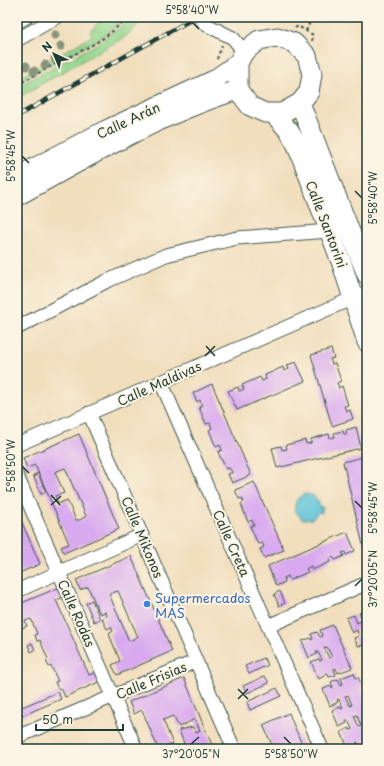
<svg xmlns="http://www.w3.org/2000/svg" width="384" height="766" font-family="'Playpen Sans',sans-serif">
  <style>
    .green { fill: #93d68e; stroke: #598a61 }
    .water { fill: #5bc2d8; stroke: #3d8086 }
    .building { fill: #d8a9ef; fill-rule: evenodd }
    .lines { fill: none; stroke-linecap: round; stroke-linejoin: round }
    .street-casing { stroke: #3e5549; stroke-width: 15 }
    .secondary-casing { stroke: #3e5549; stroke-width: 21 }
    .path { stroke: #3e5549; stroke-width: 2; stroke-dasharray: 3 3; stroke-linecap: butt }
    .street { stroke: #fff; stroke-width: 13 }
    .secondary { stroke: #fff; stroke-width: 19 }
    .rail-casing { stroke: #1f3d34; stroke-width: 4.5 }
    .rail { stroke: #fcf5e5; stroke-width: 3; stroke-dasharray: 9; stroke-linecap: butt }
    .tree { fill: #8a967c }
    .ticks { fill: none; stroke: #1f3d34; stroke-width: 1.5 }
    .shop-dot { fill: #3f7fe0; stroke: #fcf5e5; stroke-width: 1.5 }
    .labels { text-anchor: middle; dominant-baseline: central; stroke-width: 4; stroke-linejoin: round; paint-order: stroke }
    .street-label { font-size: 13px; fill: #1f3d34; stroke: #fcf5e5 }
    .shop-label { font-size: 13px; fill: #366cbe; stroke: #fcf5e5; text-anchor: start }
    .neatline { fill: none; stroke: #1f3d34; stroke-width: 1.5 }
    .ticks-label { font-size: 10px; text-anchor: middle; fill: #1f3d34 }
  </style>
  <rect width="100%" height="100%" fill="#fcf5e5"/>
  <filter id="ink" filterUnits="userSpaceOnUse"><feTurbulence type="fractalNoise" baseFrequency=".025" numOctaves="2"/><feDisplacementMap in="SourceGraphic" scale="8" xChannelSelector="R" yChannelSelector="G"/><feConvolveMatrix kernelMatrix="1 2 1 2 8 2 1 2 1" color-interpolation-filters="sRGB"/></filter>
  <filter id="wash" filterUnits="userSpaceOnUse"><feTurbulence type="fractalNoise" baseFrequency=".012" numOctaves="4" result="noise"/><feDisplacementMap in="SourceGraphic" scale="16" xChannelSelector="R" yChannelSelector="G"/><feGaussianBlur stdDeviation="0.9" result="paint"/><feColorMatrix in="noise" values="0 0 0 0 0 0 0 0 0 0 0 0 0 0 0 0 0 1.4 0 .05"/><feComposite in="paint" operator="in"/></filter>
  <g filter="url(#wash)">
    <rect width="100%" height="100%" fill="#f1debd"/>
    <path class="green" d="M 101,17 L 124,17 C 107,39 78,49 55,62 C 42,68 29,76 17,83 L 17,79 L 92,36 L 90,31 L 96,26 Z
      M 129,17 L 146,17 L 126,36 L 17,98 L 17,87 L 95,45 L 119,28 Z"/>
    <path class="water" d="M 305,494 C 315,494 320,500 320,510 L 321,507 L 323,507 L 322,513 L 319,512 L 312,519 L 302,519 L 295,511 C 294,502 297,497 305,494 Z"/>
    <g id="blocks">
      <path class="building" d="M 331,349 L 334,358 L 330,359 L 332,364 L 335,363 L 341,381 L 337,383 L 338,385 L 339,388 L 342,386 L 348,405 L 344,406 L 346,411 L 350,410 L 353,419 L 332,426 L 311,355 Z
        M 296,362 L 305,381 L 237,410 L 228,391 L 238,387 L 239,391 L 242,390 L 244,389 L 242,385 L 260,377 L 262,381 L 266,379 L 265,375 L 283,367 L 284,371 L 289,369 L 287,365 Z
        M 212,384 L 251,475 L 232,483 L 228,474 L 232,473 L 231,470 L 229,468 L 226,469 L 218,452 L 222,450 L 220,445 L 216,447 L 209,430 L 212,428 L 210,423 L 206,424 L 199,407 L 202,405 L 200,400 L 197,402 L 193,393 Z
        M 356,427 L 361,448 L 277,468 L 272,448 L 281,446 L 282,450 L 287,449 L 286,445 L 305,440 L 306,444 L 311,443 L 311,439 L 329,434 L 330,438 L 335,437 L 334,433 L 343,431 L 344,434 L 347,434 L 346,430 Z
        M 79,434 L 119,529 L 64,553 L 61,547 L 69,544 L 53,506 L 35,465 L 27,468 L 23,458 ZM 65,468 L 86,516 L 80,520 L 76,520 L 67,500 L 58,504 L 55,496 L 64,493 L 55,472 Z
        M 363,457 L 365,466 L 362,467 L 362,470 L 363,472 L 367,471 L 367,544 L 363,545 L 343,462 Z
        M 38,473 L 46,492 L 41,494 L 33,475 L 35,474 L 36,477 L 36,474 Z
        M 254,482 L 284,550 L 264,558 L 260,549 L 264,547 L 262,543 L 258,544 L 250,526 L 254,525 L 252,520 L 248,522 L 241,504 L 244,502 L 242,498 L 239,499 L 235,490 Z
        M 17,511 L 40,564 L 17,574 Z
        M 347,532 L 355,551 L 346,555 L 345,552 L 342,553 L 344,556 L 335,560 L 333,557 L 329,559 L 330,562 L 312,570 L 311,566 L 306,569 L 308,572 L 290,580 L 288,576 L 284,578 L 285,582 L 276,586 L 268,566 Z
        M 131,556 L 172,651 L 117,675 L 112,665 L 120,661 L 109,634 L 113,631 L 111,627 L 107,629 L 102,619 L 107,616 L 105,612 L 100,614 L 88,587 L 80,590 L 76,580 ZM 118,591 L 138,637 L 129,641 L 109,594 Z
        M 60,587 L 64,597 L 56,600 L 89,675 L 97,672 L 101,681 L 65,697 L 61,688 L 58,689 L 55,682 L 58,681 L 51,666 L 49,667 L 46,661 L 48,659 L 40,640 L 37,641 L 35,635 L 37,634 L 31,619 L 25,621 L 27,626 L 17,630 L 17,605 Z
        M 280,591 L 285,603 L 279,606 L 274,594 Z
        M 92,600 L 100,619 L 94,622 L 86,603 Z
        M 367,609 L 367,644 L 358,646 L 354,638 L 359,636 L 357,630 L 352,633 L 346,618 L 354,615 L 357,623 L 363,620 L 359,613 Z
        M 333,625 L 352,668 L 338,673 L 336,668 L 334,669 L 336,675 L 329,677 L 327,673 L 325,673 L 326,675 L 319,679 L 311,662 L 319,659 L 320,661 L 322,660 L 318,652 L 316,652 L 317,654 L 309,658 L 302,641 L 310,638 L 311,640 L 313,639 L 311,634 L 317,632 L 320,637 L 322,636 L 320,630 ZM 327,647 L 332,657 L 329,658 L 324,648 Z
        M 32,643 L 35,650 L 31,652 L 28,645 Z
        M 264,658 L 268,665 L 249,674 L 245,666 Z
        M 354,673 L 356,678 L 358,677 L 363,688 L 361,689 L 365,699 L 367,698 L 367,737 L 364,738 L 367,749 L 360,749 L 357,742 L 356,745 L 348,748 L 341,732 L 349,728 L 350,730 L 352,729 L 348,720 L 346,721 L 347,723 L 339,727 L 332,710 L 340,707 L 341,709 L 343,708 L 339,699 L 337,700 L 338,702 L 330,706 L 323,689 L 331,686 L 332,688 L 333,687 L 331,682 L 338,679 L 341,685 L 343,684 L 341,678 ZM 348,695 L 352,705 L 350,706 L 345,696 ZM 357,715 L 361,726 L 359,727 L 354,716 Z
        M 265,676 L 269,683 L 247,693 L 243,686 Z
        M 184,678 L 205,729 L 214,749 L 186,749 L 179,730 L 193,727 L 196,733 L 200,731 L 195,719 L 179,727 L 173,716 L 163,720 L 173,744 L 158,748 L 142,710 L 134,714 L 129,702 Z
        M 277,688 L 281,696 L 250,710 L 247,702 Z
        M 58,692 L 61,699 L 17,718 L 17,709 Z
        M 289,713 L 292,721 L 304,749 L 274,749 L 272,745 L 263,725 Z"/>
    </g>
  </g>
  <g filter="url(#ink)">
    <use href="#blocks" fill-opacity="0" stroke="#3e5549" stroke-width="1"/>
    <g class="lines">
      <g class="street-casing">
        <path id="street" d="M 200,17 L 205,24 L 233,38 L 244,52
          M 17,22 L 26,17
          M 17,40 L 57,17
          M 17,328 L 105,282 L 166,255 L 237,238 L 330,231
          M 161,382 L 322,749
          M 89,413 L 234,749
          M 17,445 L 367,292
          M 17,476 L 136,749
          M 17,591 L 142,535
          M 268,626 L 367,583
          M 17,737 L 196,661"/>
      </g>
      <g class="secondary-casing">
        <path id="secondary" d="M 300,103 L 367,275
          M 273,113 L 289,131 L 297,145 L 342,264 L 367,342
          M 17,177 L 106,130 L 214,80 L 238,63 L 244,52 L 259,40 L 277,37 L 294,43 L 307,56 L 312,74 L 309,92 L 300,103 L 282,113 L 265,113 L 250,106 L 238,90 L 238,63
          M 17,196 C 88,157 160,114 238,90"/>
      </g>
      <path class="path" d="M 84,17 L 85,20
        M 295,28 L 298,26 L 313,35 L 312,41
        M 306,31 L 312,17
        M 217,59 L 222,45
        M 17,85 C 30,78 42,71 55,64 C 80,51 109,40 126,17"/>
      <use href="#street" class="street"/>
      <use href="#secondary" class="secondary"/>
      <g class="rail-casing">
        <path id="rail" d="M 17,116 L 196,17"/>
      </g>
      <use href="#rail" class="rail"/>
    </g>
    <g class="tree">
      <circle cx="55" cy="35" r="4.5"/>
      <circle cx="61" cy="46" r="4.5"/>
      <circle cx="55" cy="59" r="4.5"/>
      <circle cx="45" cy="65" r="4.5"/>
      <circle cx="26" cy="66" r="4.5"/>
      <circle cx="34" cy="71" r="4.5"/>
    </g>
  </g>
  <path class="ticks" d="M 192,22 L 199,29M 22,156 L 29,163M 355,191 L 362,198M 206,346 L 215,356M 205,356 L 215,346M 22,466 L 29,473M 51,495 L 60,505M 355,501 L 362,508M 51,505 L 61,496M 355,586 L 362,579M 238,689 L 248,699M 238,699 L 248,689M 284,737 L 291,744M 191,744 L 199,737"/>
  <circle class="shop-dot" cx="147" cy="604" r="4"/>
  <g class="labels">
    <g class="street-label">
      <text transform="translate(128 120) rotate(-25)">Calle Arán</text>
      <text transform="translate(327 224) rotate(69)">Calle Santorini</text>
      <text transform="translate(159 383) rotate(-24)">Calle Maldivas</text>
      <text transform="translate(143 537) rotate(67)">Calle Mikonos</text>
      <text transform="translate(232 543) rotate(66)">Calle Creta</text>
      <text transform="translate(77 613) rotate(66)">Calle Rodas</text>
      <text transform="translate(151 680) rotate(-23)">Calle Frisias</text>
    </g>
    <g class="shop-label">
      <text x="155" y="597">Supermercados<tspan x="155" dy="15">MAS</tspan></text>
    </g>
  </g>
  <rect width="384" height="766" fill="none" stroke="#fcf5e5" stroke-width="44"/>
  <g transform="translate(54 54) rotate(316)" stroke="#fcf5e5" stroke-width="3" paint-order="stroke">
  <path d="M0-3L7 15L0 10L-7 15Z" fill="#1f3d34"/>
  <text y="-6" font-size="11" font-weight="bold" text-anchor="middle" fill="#1f3d34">N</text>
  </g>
  <path d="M36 724v6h87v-6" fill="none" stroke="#1f3d34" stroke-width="2"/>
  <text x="42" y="724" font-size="12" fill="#1f3d34" stroke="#fcf5e5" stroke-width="3" paint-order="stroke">50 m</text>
  <rect x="22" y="22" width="340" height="722" class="neatline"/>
  <g class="ticks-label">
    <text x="192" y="14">5°58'40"W</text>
    <text transform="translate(11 156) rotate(-90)" y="4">5°58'45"W</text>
    <text transform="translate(373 198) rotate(-90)" y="4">5°58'40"W</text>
    <text transform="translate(11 466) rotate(-90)" y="4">5°58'50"W</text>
    <text transform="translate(373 508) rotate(-90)" y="4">5°58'45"W</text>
    <text transform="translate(373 579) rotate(-90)" y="4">37°20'05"N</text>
    <text x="191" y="758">37°20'05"N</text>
    <text x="291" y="758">5°58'50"W</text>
  </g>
</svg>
